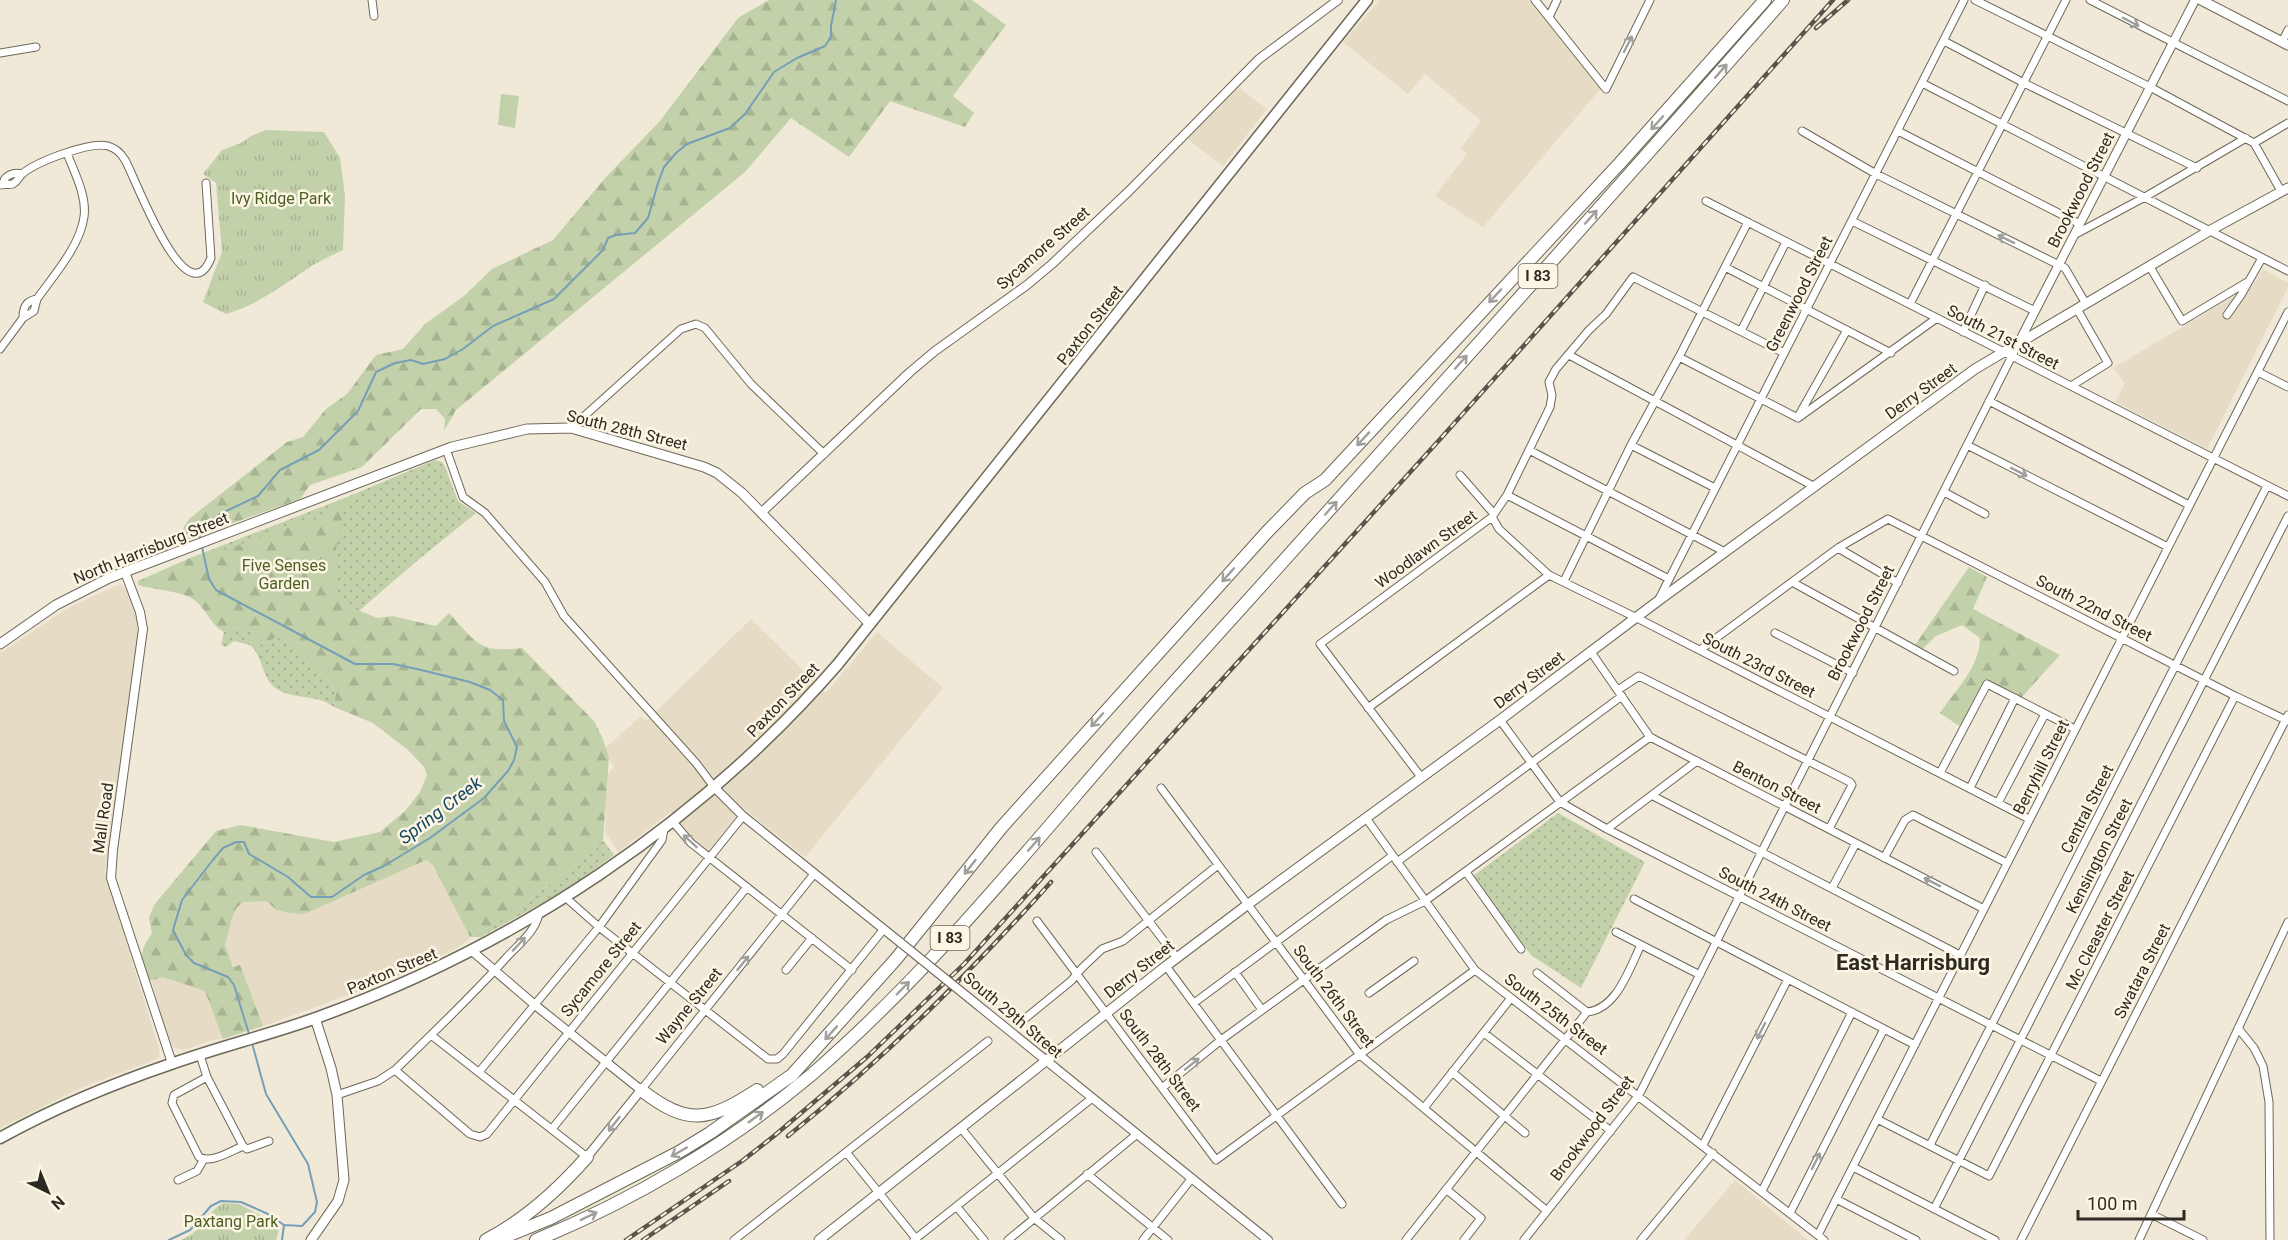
<svg xmlns="http://www.w3.org/2000/svg" width="2288" height="1240" font-family="Roboto,sans-serif">
  <style>
    .built { fill: #e6dcc5 }
    .grass { fill: url(#grass-dots) }
    .forest { fill: url(#forest-firs) }
    .park { fill: url(#park-tufts) }
    .pitch { fill: #c2d1aa }
    .lines { fill: none; stroke-linecap: round; stroke-linejoin: round }
    .stream { stroke: #769fb7; stroke-width: 2 }
    .minor-casing { stroke: #6e6859; stroke-width: 9 }
    .tertiary-casing { stroke: #6e6859; stroke-width: 10 }
    .secondary-casing { stroke: #6e6859; stroke-width: 11 }
    .primary-casing { stroke: #6e6859; stroke-width: 13 }
    .motorway-casing { stroke: #6e6859; stroke-width: 14 }
    .minor { stroke: #fff; stroke-width: 7 }
    .tertiary { stroke: #fff; stroke-width: 8 }
    .secondary { stroke: #fff; stroke-width: 9 }
    .primary { stroke: #fff; stroke-width: 10 }
    .motorway { stroke: #fff; stroke-width: 12 }
    .rail-casing { stroke: #59554c; stroke-width: 4.5 }
    .rail { stroke: #fef6e5; stroke-width: 2; stroke-dasharray: 7; stroke-linecap: butt }
    .tertiary-bridge-casing { stroke: #6e6859; stroke-width: 10; stroke-linecap: butt }
    .tertiary-bridge { stroke: #fff; stroke-width: 8 }
    .oneway { stroke: #a09f9c }
    .labels { text-anchor: middle; dominant-baseline: central; stroke-width: 5; stroke-linejoin: round; paint-order: stroke }
    .shield { fill: #fef6e5; stroke: #6b675d; stroke-width: 1.5 }
    .shield-label { font-size: 15px; font-weight: bold; fill: #2c2a23 }
    .street-label { font-size: 16px; fill: #2c2a23; stroke: #fef6e5 }
    .park-label { font-size: 16px; fill: #4c5f24; stroke: #fef6e5 }
    .water-label { font-size: 18px; font-style: italic; fill: #144863; stroke: #fef6e5 }
    .district-label { font-size: 22px; font-weight: bold; fill: #2c2a23; stroke: #fef6e5 }
  </style>
  <defs>
    <pattern id="grass-dots" width="8" height="8" patternUnits="userSpaceOnUse" patternTransform="scale(1.5)"><rect width="8" height="8" fill="#c2d1aa"/><path d="M2 2h.1M6 6h.1" fill="none" stroke="#a7b492" stroke-width="1.8" stroke-linecap="round"/></pattern>
    <pattern id="forest-firs" width="22" height="20" patternUnits="userSpaceOnUse" patternTransform="scale(1.5)"><rect width="22" height="20" fill="#c2d1aa"/><path d="M5 1l3.5 6h-7zM16 11l3.5 6h-7z" fill="#a7b492"/></pattern>
    <pattern id="park-tufts" width="24" height="20" patternUnits="userSpaceOnUse" patternTransform="scale(1.5)"><rect width="24" height="20" fill="#c2d1aa"/><path d="M3 7l-1-3M5 7V3M7 7l1-3M15 17l-1-3M17 17v-4M19 17l1-3" fill="none" stroke="#a7b492"/></pattern>
  </defs>
  <rect width="100%" height="100%" fill="#f0e9d8"/>
  <path class="built" d="M 1380,0 L 1530,0 L 1602,87 L 1483,227 L 1435,196 L 1467,154 L 1461,148 L 1481,121 L 1425,74 L 1408,94 L 1343,42 Z
    M 1237,86 L 1267,109 L 1223,166 L 1186,138 Z
    M 2263,269 L 2288,283 L 2288,287 L 2207,449 L 2115,402 L 2125,383 L 2113,368 L 2233,297 L 2248,292 Z
    M 122,585 L 126,590 L 133,605 L 137,619 L 138,644 L 105,872 L 160,1052 L 159,1056 L 157,1059 L 81,1088 L 0,1128 L 0,653 L 66,609 L 115,586 Z
    M 751,619 L 826,693 L 877,632 L 943,688 L 805,857 L 743,808 L 707,853 L 685,834 L 671,812 L 618,852 L 605,832 L 606,813 L 589,794 L 614,767 L 604,749 L 641,716 L 646,721 Z
    M 426,859 L 435,865 L 470,938 L 456,949 L 392,979 L 261,1027 L 236,967 L 227,959 L 222,943 L 233,910 L 245,900 Z
    M 181,975 L 213,995 L 227,1038 L 212,1040 L 184,1050 L 173,1047 L 169,1042 L 150,976 Z
    M 1735,1180 L 1808,1240 L 1684,1240 Z"/>
  <path class="grass" d="M 435,460 L 442,462 L 445,467 L 458,501 L 476,513 L 418,560 L 360,610 L 333,654 L 190,558 L 347,497 Z
    M 233,627 L 253,632 L 250,645 L 234,641 L 226,647 L 221,645 L 224,632 Z
    M 277,637 L 294,644 L 311,659 L 330,682 L 336,692 L 334,707 C 315,692 290,702 272,685 C 263,676 262,659 253,648 Z
    M 1558,813 L 1645,862 L 1581,988 L 1531,955 L 1473,876 Z
    M 603,840 L 614,855 L 568,889 L 481,937 L 470,937 L 504,919 L 600,846 Z"/>
  <path class="forest" d="M 769,0 L 972,0 L 1006,25 L 953,96 L 974,113 L 965,127 L 890,101 L 849,157 L 791,118 L 745,172 L 456,410 L 444,431 L 445,419 L 436,409 L 421,409 L 362,467 L 310,485 L 300,499 L 186,540 L 183,528 L 189,519 L 287,442 L 303,437 L 326,409 L 347,394 L 376,355 L 403,349 L 425,324 L 464,296 L 492,269 L 553,240 L 606,177 L 660,121 L 738,18 Z
    M 347,497 L 336,549 L 333,582 L 336,594 L 344,604 L 377,618 L 392,616 L 436,626 L 449,613 C 478,644 478,653 522,648 L 594,721 L 602,737 L 609,757 L 603,840 L 600,846 L 504,919 L 470,937 L 433,865 L 426,860 L 304,914 L 290,913 L 277,910 L 266,901 L 244,902 L 237,907 L 232,918 L 225,945 L 233,967 L 240,965 L 263,1026 L 223,1039 L 205,991 L 163,977 L 148,981 C 140,957 138,954 152,933 L 149,918 L 154,905 L 216,831 L 241,825 L 334,842 L 380,832 L 405,811 L 420,792 L 427,775 L 424,767 L 408,750 L 373,723 L 334,707 L 336,692 L 330,682 L 311,659 L 294,644 L 277,637 L 253,648 L 250,645 L 253,632 L 233,627 L 224,632 C 213,627 207,612 198,603 C 187,591 154,590 138,585 L 138,581 L 190,558 L 231,548 L 297,523 L 312,522 L 336,502 Z
    M 1969,567 L 1987,577 L 1973,609 L 2060,655 L 2021,698 L 1986,681 L 1961,727 L 1940,713 C 1955,691 1980,667 1980,638 L 1962,625 L 1936,636 L 1919,652 L 1913,648 Z"/>
  <path class="park" d="M 266,130 L 324,132 L 340,158 L 345,196 L 343,250 C 333,255 323,259 313,265 C 286,283 258,305 226,314 L 203,302 L 222,252 L 216,183 L 203,174 L 222,150 L 241,143 L 251,136 Z
    M 223,1203 L 239,1204 L 280,1226 L 276,1240 L 181,1240 C 204,1231 204,1214 223,1203 Z"/>
  <path class="pitch" d="M 501,94 L 519,96 L 515,128 L 498,125 Z"/>
  <g class="lines">
    <path class="stream" d="M 201,541 L 198,530 L 220,514 L 258,496 L 280,470 L 319,450 L 358,411 L 376,372 L 395,363 L 411,360 L 423,364 L 445,359 L 463,349 L 493,326 L 554,299 L 603,250 L 608,238 L 616,235 L 635,233 L 648,218 L 658,183 L 664,167 L 676,153 L 687,144 L 730,128 L 745,114 L 774,72 L 797,58 L 825,46 L 831,37 L 831,26 L 836,0
      M 202,547 L 209,579 L 216,590 L 355,664 L 393,664 L 417,669 L 470,682 L 490,690 L 503,700 L 504,721 L 517,747 L 514,760 L 508,771 L 484,798 L 430,838 L 384,866 L 364,875 L 332,897 L 311,897 L 288,877 L 249,854 L 244,842 L 236,842 L 223,848 L 212,861 L 182,900 L 173,930 L 186,955 L 194,963 L 228,977 L 234,985 L 249,1034
      M 169,1240 L 190,1230 L 211,1206 L 221,1201 L 241,1202 L 268,1214 L 284,1225 L 302,1226 L 315,1212 L 317,1202 L 308,1164 L 266,1094 L 252,1043
      M 282,1240 L 284,1225"/>
    <g class="minor-casing">
      <path id="minor" d="M 372,0 L 374,16
        M 1535,0 L 1606,89 L 1650,0
        M 1975,0 L 2150,87 L 2254,143 L 2281,191
        M 2090,0 L 2288,101
        M 1549,17 L 1557,0
        M 1944,41 L 2024,83 L 2197,168
        M 2282,42 L 2288,30
        M 0,53 L 36,47
        M 1922,83 L 2288,271
        M 1802,131 L 1876,174 L 2065,268 L 2086,304
        M 1898,131 L 2080,224
        M 2254,143 L 2288,123
        M 3,184 C 4,175 14,172 22,174
        M 0,185 C 4,184 9,185 13,184 C 18,181 19,177 22,174 C 36,162 90,141 108,146 C 115,148 121,153 125,160 C 134,174 186,320 211,258 L 206,183
        M 1706,201 L 2288,496
        M 1852,221 L 2035,311
        M 2074,235 L 2145,197 L 2246,138
        M 1725,267 L 1891,353
        M 2150,267 L 2182,321 L 2249,281
        M 1910,304 L 2066,0
        M 2227,315 L 2241,295 L 2262,258
        M 23,318 C 23,307 26,301 37,299
        M 1741,331 L 1786,242
        M 1963,332 L 1985,285
        M 0,349 L 23,318 L 34,311 L 37,299 C 54,275 80,246 84,217 C 87,195 74,172 67,153
        M 1569,355 L 1815,487
        M 1679,357 L 1798,418
        M 2258,372 L 2288,387
        M 2071,386 L 2108,363 L 2077,309
        M 1989,401 L 2189,505
        M 1799,415 L 1847,330
        M 1798,418 L 1937,318
        M 571,428 L 681,329 L 696,324 L 705,328 L 751,384 L 824,454
        M 1631,445 L 1715,488
        M 1967,445 L 2168,547
        M 446,449 L 463,497 L 485,513 L 545,582 L 564,616 L 696,763 L 714,787
        M 1529,450 L 1725,552
        M 1460,475 L 1494,514
        M 1944,492 L 1985,514
        M 1507,495 L 1669,579
        M 1492,517 L 1499,529 L 1549,575 L 1637,618 L 2029,819
        M 1838,548 L 1898,583
        M 1564,581 L 1631,445 L 1679,357 L 1748,222
        M 1792,582 L 1954,671
        M 1659,599 L 1964,0
        M 1775,633 L 1853,673
        M 1700,650 L 1838,548 L 1888,519 L 2235,696 L 2288,721
        M 1591,652 L 1650,737 L 1984,909
        M 1618,690 L 1639,676 L 1850,782 L 1852,785 L 1829,829
        M 1368,708 L 1549,575
        M 1500,720 L 1560,802 L 1607,829 L 2101,1081
        M 1940,773 L 1987,684 L 2075,729
        M 1421,777 L 1320,644 L 1492,517 L 1507,495 L 1550,407 L 1552,395 L 1549,382 L 1556,369 L 1589,330 L 1606,314 L 1633,277 L 1784,353
        M 1161,788 L 1360,1055 L 1547,1211
        M 1970,788 L 2015,698
        M 1653,796 L 1960,955
        M 1998,803 L 2045,714
        M 1366,818 L 1475,970 L 1824,1240
        M 673,822 L 691,843 L 852,970
        M 1607,829 L 1697,761
        M 1096,852 L 1177,958
        M 1884,858 L 1905,820 L 1913,815 L 2007,863
        M 1397,862 L 1622,696
        M 1466,872 L 1521,949
        M 1832,888 L 1856,843
        M 565,897 L 599,927 L 768,1059 L 777,1059 L 783,1054 L 883,930
        M 1634,899 L 1915,1045
        M 1037,921 L 1216,1160 L 1475,970
        M 1616,932 L 1700,975
        M 1166,966 L 1342,1204
        M 786,970 L 812,938
        M 1235,972 L 1262,1010
        M 1537,973 L 1587,1012
        M 1369,993 L 1414,961
        M 1194,1003 L 1392,856
        M 1022,1021 L 1071,981 L 1082,968 L 1102,949 L 1123,941 L 1218,865
        M 2238,1028 L 2254,1048 L 2263,1066 L 2269,1102 L 2270,1240
        M 1484,1033 L 1611,1131
        M 431,1035 L 587,1157
        M 200,1055 L 207,1077 L 174,1095 L 172,1103 L 199,1157 C 211,1164 231,1151 243,1146 L 207,1077
        M 395,1070 L 470,1134 L 480,1137 L 487,1134 L 743,816
        M 479,1072 L 599,927 L 662,840 L 664,829
        M 1452,1072 L 1525,1133
        M 1162,1088 L 1221,1040 L 1386,920 L 1425,901 L 1650,737
        M 641,1090 L 814,874
        M 337,1095 L 378,1081 L 395,1070 C 433,1033 471,997 506,958 C 519,944 535,932 539,914
        M 1424,1108 L 1511,998
        M 1877,1119 L 1989,1176 L 2235,696
        M 961,1128 L 1034,1218 L 1061,1240
        M 552,1129 L 747,887
        M 1703,1145 L 1788,979
        M 1930,1145 L 2267,486
        M 243,1146 L 247,1149 L 269,1141
        M 846,1152 L 917,1240
        M 1853,1167 L 1995,1240
        M 1087,1174 L 1168,1240
        M 178,1180 L 197,1171 L 204,1159
        M 1446,1189 L 1481,1218 L 1464,1240
        M 1762,1191 L 1852,1012
        M 1836,1199 L 1916,1240
        M 957,1207 L 984,1240
        M 1934,1209 L 2288,516
        M 1790,1213 L 1884,1029
        M 2151,1214 L 2203,1240
        M 1818,1235 L 2288,312
        M 734,1240 L 988,1041
        M 914,1240 L 1091,1099
        M 1008,1240 L 1136,1135
        M 1143,1240 L 1192,1178
        M 1406,1240 L 1587,1012 C 1617,1009 1629,969 1641,945
        M 1524,1240 L 1639,1095 L 2018,344
        M 1641,1240 L 1713,1153
        M 2021,1240 L 2288,715
        M 2139,1240 L 2288,922"/>
    </g>
    <g class="tertiary-casing">
      <path id="tertiary" d="M 2018,344 L 2195,0
        M 762,512 L 910,372 L 935,351 L 1027,285 L 1052,264 L 1129,191 L 1259,59 L 1338,0
        M 125,572 L 140,612 L 143,629 L 113,850 L 111,878 L 172,1063
        M 714,787 L 743,816 L 901,943
        M 472,951 L 535,1005 L 641,1090 L 587,1157
        M 969,998 L 1268,1240"/>
    </g>
    <g class="secondary-casing">
      <path id="secondary" d="M 2201,0 L 2288,45
        M 0,644 L 56,605 L 109,578 L 452,447 L 527,429 L 571,428 L 704,467 L 717,473 L 742,493 L 870,624
        M 311,1240 L 338,1201 L 344,1180 L 337,1095 L 331,1068 L 315,1018
        M 819,1240 L 1166,966 L 1247,905 L 1500,720 L 1658,601 L 1975,369 L 2209,231 L 2288,188"/>
    </g>
    <g class="primary-casing">
      <path id="primary" d="M 0,1138 C 54,1108 112,1084 171,1064 C 219,1047 268,1035 316,1018 C 516,946 698,825 838,664 L 1367,0"/>
    </g>
    <g class="motorway-casing">
      <path id="motorway" d="M 641,1090 C 688,1126 708,1122 757,1090
        M 486,1240 C 525,1220 557,1191 587,1157
        M 497,1240 L 551,1218 L 679,1152 L 710,1133 L 792,1075 L 896,959 L 1001,828 L 1267,532 L 1305,493 L 1325,480 L 1620,163 L 1765,0
        M 536,1240 C 632,1201 730,1143 810,1076 C 947,958 1057,812 1178,678 C 1381,453 1583,228 1783,0"/>
    </g>
    <use href="#minor" class="minor"/>
    <use href="#tertiary" class="tertiary"/>
    <use href="#secondary" class="secondary"/>
    <use href="#primary" class="primary"/>
    <use href="#motorway" class="motorway"/>
    <g class="rail-casing">
      <path id="rail" d="M 1816,28 L 1848,0
        M 788,1136 C 884,1059 970,973 1051,882
        M 626,1240 L 742,1161 L 774,1136 L 867,1057 L 964,964 L 1442,437 L 1833,0
        M 643,1240 L 729,1181"/>
    </g>
    <use href="#rail" class="rail"/>
    <g class="tertiary-bridge-casing">
      <path id="tertiary-bridge" d="M 901,943 L 969,998"/>
    </g>
    <use href="#tertiary-bridge" class="tertiary-bridge"/>
  </g>
  <defs><path id="oneway-shaft" d="M-6 0H5M1.5-3L5.5 0L1.5 3" fill="none" stroke-width="1.6" stroke-linecap="round" stroke-linejoin="round" transform="scale(1.5)"/></defs>
  <g class="oneway">
    <use href="#oneway-shaft" transform="translate(2131 22) rotate(28)"/>
    <use href="#oneway-shaft" transform="translate(1628 44) rotate(-63)"/>
    <use href="#oneway-shaft" transform="translate(1721 71) rotate(-49)"/>
    <use href="#oneway-shaft" transform="translate(1657 123) rotate(132)"/>
    <use href="#oneway-shaft" transform="translate(1591 217) rotate(-48)"/>
    <use href="#oneway-shaft" transform="translate(2006 239) rotate(-154)"/>
    <use href="#oneway-shaft" transform="translate(1495 296) rotate(133)"/>
    <use href="#oneway-shaft" transform="translate(1461 362) rotate(-48)"/>
    <use href="#oneway-shaft" transform="translate(1363 439) rotate(133)"/>
    <use href="#oneway-shaft" transform="translate(2019 472) rotate(27)"/>
    <use href="#oneway-shaft" transform="translate(1331 508) rotate(-48)"/>
    <use href="#oneway-shaft" transform="translate(1228 575) rotate(132)"/>
    <use href="#oneway-shaft" transform="translate(1097 720) rotate(132)"/>
    <use href="#oneway-shaft" transform="translate(690 841) rotate(-137)"/>
    <use href="#oneway-shaft" transform="translate(1034 844) rotate(-49)"/>
    <use href="#oneway-shaft" transform="translate(970 867) rotate(128)"/>
    <use href="#oneway-shaft" transform="translate(1932 882) rotate(-153)"/>
    <use href="#oneway-shaft" transform="translate(519 944) rotate(-47)"/>
    <use href="#oneway-shaft" transform="translate(743 963) rotate(-51)"/>
    <use href="#oneway-shaft" transform="translate(903 988) rotate(-46)"/>
    <use href="#oneway-shaft" transform="translate(1761 1031) rotate(117)"/>
    <use href="#oneway-shaft" transform="translate(831 1033) rotate(132)"/>
    <use href="#oneway-shaft" transform="translate(1192 1064) rotate(-39)"/>
    <use href="#oneway-shaft" transform="translate(756 1117) rotate(-36)"/>
    <use href="#oneway-shaft" transform="translate(614 1124) rotate(128)"/>
    <use href="#oneway-shaft" transform="translate(679 1152) rotate(150)"/>
    <use href="#oneway-shaft" transform="translate(1816 1161) rotate(-63)"/>
    <use href="#oneway-shaft" transform="translate(589 1216) rotate(-26)"/>
  </g>
  <g class="labels">
    <g class="shield">
      <rect x="1518.5" y="264" width="39" height="24" rx="4.5"/>
      <rect x="930.5" y="926" width="39" height="24" rx="4.5"/>
    </g>
    <g class="shield-label">
      <text x="1538" y="276">I 83</text>
      <text x="950" y="938">I 83</text>
    </g>
    <g class="street-label">
      <text transform="translate(2081 190) rotate(-63)">Brookwood Street</text>
      <text transform="translate(1043 248) rotate(-41)">Sycamore Street</text>
      <text transform="translate(1799 294) rotate(-63)">Greenwood Street</text>
      <text transform="translate(1090 325) rotate(-52)">Paxton Street</text>
      <text transform="translate(2003 337) rotate(27)">South 21st Street</text>
      <text transform="translate(1921 391) rotate(-36)">Derry Street</text>
      <text transform="translate(627 430) rotate(14)">South 28th Street</text>
      <text transform="translate(151 548) rotate(-22)">North Harrisburg Street</text>
      <text transform="translate(1426 549) rotate(-36)">Woodlawn Street</text>
      <text transform="translate(2094 608) rotate(27)">South 22nd Street</text>
      <text transform="translate(1861 623) rotate(-63)">Brookwood Street</text>
      <text transform="translate(1759 665) rotate(27)">South 23rd Street</text>
      <text transform="translate(1529 680) rotate(-37)">Derry Street</text>
      <text transform="translate(783 700) rotate(-46)">Paxton Street</text>
      <text transform="translate(2041 767) rotate(-63)">Berryhill Street</text>
      <text transform="translate(1777 787) rotate(27)">Benton Street</text>
      <text transform="translate(2087 809) rotate(-63)">Central Street</text>
      <text transform="translate(103 818) rotate(-82)">Mall Road</text>
      <text transform="translate(2099 856) rotate(-63)">Kensington Street</text>
      <text transform="translate(1775 899) rotate(27)">South 24th Street</text>
      <text transform="translate(2100 930) rotate(-63)">Mc Cleaster Street</text>
      <text transform="translate(601 969) rotate(-51)">Sycamore Street</text>
      <text transform="translate(1139 969) rotate(-38)">Derry Street</text>
      <text transform="translate(392 971) rotate(-23)">Paxton Street</text>
      <text transform="translate(2142 971) rotate(-63)">Swatara Street</text>
      <text transform="translate(1334 996) rotate(53)">South 26th Street</text>
      <text transform="translate(689 1006) rotate(-51)">Wayne Street</text>
      <text transform="translate(1556 1014) rotate(37)">South 25th Street</text>
      <text transform="translate(1013 1015) rotate(40)">South 29th Street</text>
      <text transform="translate(1160 1060) rotate(53)">South 28th Street</text>
      <text transform="translate(1592 1128) rotate(-53)">Brookwood Street</text>
    </g>
    <g class="park-label">
      <text x="281" y="198">Ivy Ridge Park</text>
      <text x="284" y="565">Five Senses<tspan x="284" dy="18">Garden</tspan></text>
      <text x="231" y="1221">Paxtang Park</text>
    </g>
    <g class="water-label">
      <text transform="translate(440 810) rotate(-37)">Spring Creek</text>
    </g>
    <g class="district-label">
      <text x="1913" y="962">East Harrisburg</text>
    </g>
  </g>
  <g transform="translate(48 1192) rotate(137)" stroke="#fef6e5" stroke-width="4.5" paint-order="stroke">
  <path d="M0-4.5L10 22L0 15L-10 22Z" fill="#2c2a23"/>
  <text y="-9" font-size="16" font-weight="bold" text-anchor="middle" fill="#2c2a23">N</text>
  </g>
  <path d="M2078 1210v9h106v-9" fill="none" stroke="#2c2a23" stroke-width="3"/>
  <text x="2087" y="1210" font-size="18" fill="#2c2a23" stroke="#fef6e5" stroke-width="4.5" paint-order="stroke">100 m</text>
</svg>
